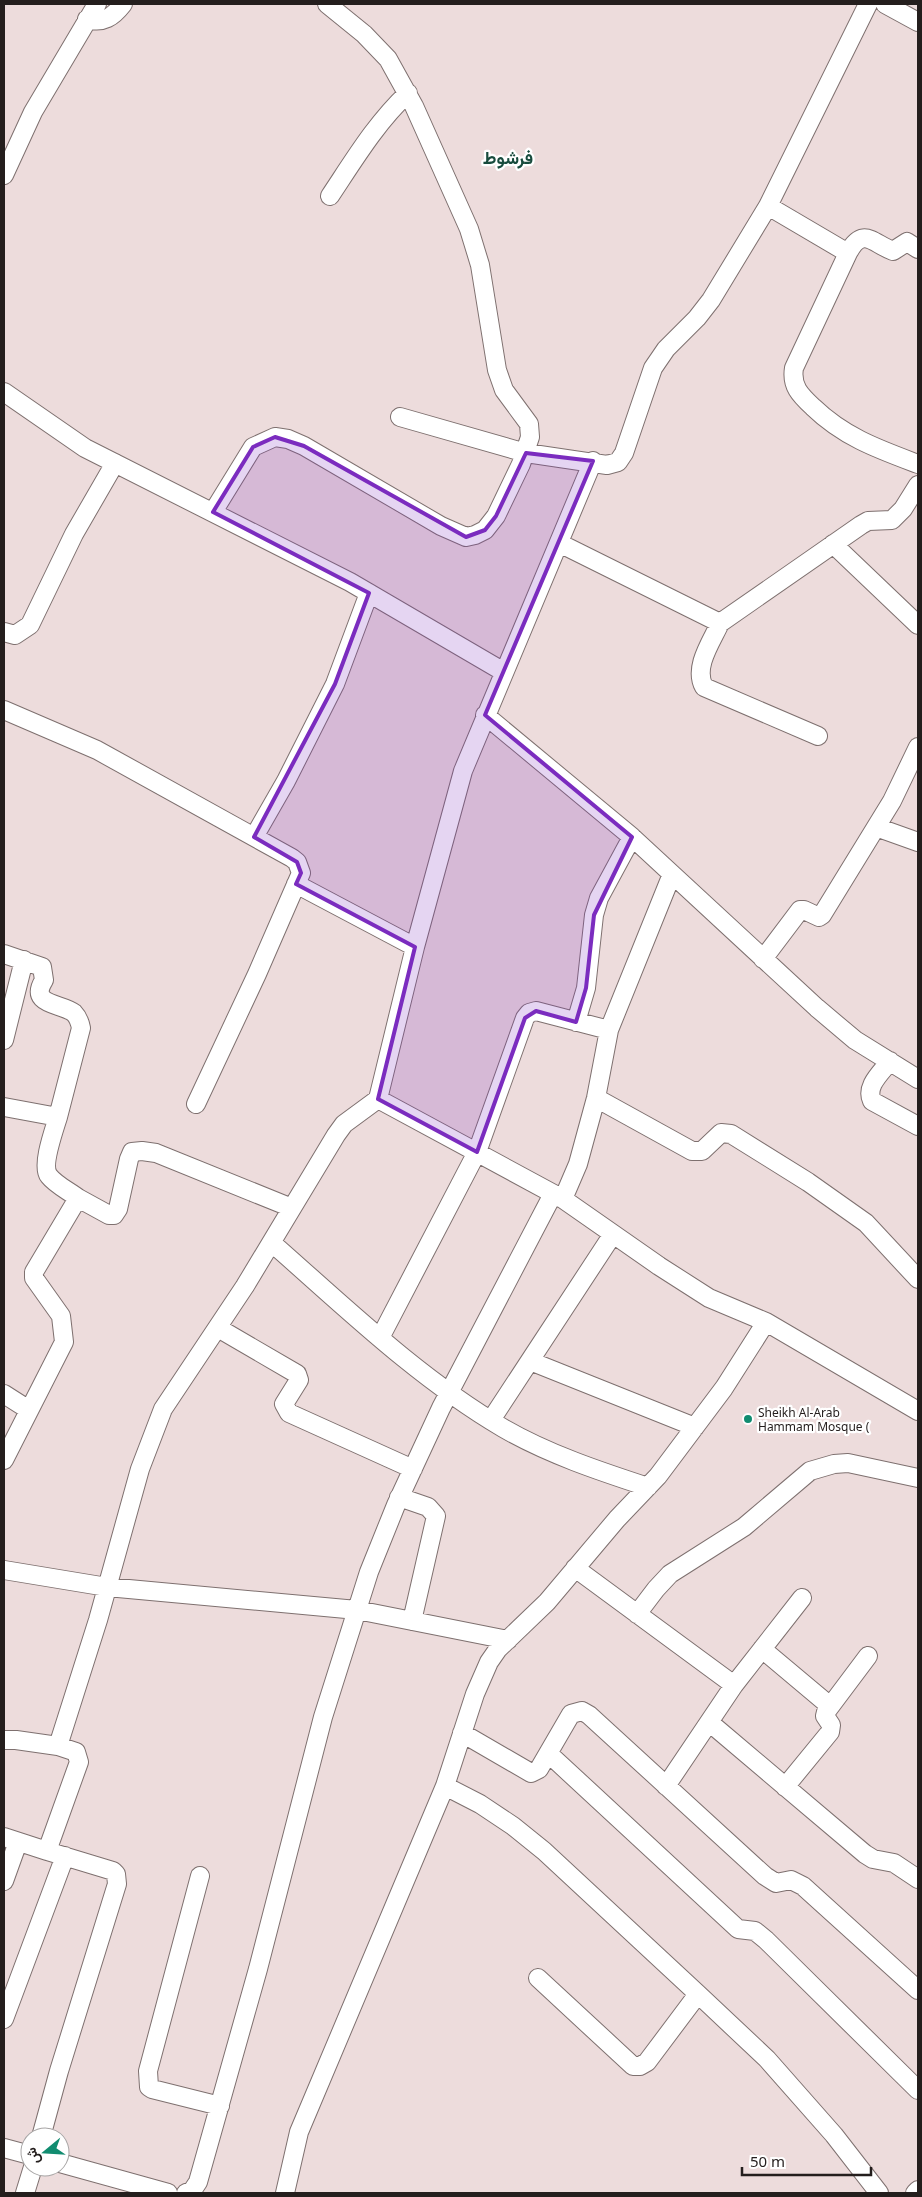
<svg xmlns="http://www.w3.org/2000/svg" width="922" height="2197" font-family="'Noto Sans',Vazirmatn,sans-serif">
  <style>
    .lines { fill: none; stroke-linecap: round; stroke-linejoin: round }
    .minor-casing { stroke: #7e706f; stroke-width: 20 }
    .minor { stroke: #fff; stroke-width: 18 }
    .marked { fill: #7b2cbf; fill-opacity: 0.2; stroke: #7b2cbf; stroke-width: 4; stroke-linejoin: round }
    .poi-dot { fill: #118c70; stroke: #fff; stroke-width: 2 }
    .labels { text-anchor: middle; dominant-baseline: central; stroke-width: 4.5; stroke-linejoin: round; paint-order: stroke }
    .poi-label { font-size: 12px; fill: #241e1d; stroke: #fff; text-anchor: start }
    .district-label { font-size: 18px; font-weight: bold; fill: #184b3d; stroke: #fff }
  </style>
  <rect width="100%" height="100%" fill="#eddcdc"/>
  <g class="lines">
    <g class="minor-casing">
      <path id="minor" d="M 868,4 L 768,206 L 848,253 L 794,368 C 791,386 800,395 813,407 C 844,437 878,449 918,464
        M 885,4 L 918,22
        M 87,19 C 103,24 113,17 123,4
        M 4,175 L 33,112 L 97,4
        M 330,196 C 354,160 376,123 408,93
        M 848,253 C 863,226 872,243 893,251 L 907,242 L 918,249
        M 4,392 L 85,448 L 350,582 L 504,672
        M 400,417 L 526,453 L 607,465 L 618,462 L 624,453 L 653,368 L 666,349 L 697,318 L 711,300 L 768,206
        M 213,512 L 253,447 L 275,437 L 288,439 L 304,446 L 441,526 L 466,537 L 475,535 L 485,530 L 496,516 L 521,464 L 530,437 L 529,424 L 504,390 L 497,370 L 480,265 L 469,229 L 414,106 L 388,59 L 364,34 L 327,4
        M 559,543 L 720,623 L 861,525 L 868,521 L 892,520 L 903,509 L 918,485
        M 833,544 L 918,625
        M 720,623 C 712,641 693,667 704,687 L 818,736
        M 4,632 L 15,635 L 30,625 L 74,534 L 115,463
        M 4,710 L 97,750 L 292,858 L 297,862 L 301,873 L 257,974 L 196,1104
        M 485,715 L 632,837 L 817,1008 L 855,1040 L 918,1079
        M 876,827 L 918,842
        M 254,837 L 286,781 L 335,684 L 369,593
        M 296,884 L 415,947 L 378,1099 L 563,1199 L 659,1266 L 709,1298 L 766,1322 L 918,1411
        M 415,947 L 463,771 L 593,461
        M 4,954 L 42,967 L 44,980 C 28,1006 62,1003 74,1013 C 78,1017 80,1023 81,1028 L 58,1117
        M 763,959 L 800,910 L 804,910 L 819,917 L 822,915 L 892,801 L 918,747
        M 576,1022 L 586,988 L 594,915 L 599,898 L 632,837
        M 4,1040 L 24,960
        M 890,1061 C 881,1073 865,1086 872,1101 L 918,1126
        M 596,1098 L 692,1151 L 702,1151 L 721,1133 L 731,1134 L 808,1182 L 866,1223 L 918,1279
        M 4,1107 L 58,1117 C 54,1130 41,1166 49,1176 C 56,1185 69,1191 78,1198
        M 563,1199 L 578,1164 L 596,1098 L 609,1030 L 672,874
        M 272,1243 C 346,1308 418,1378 503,1428 C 548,1454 599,1471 648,1487
        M 218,1328 L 297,1374 L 299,1380 L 284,1404 L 289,1413 L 413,1469
        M 380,1338 L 477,1152 L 525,1018 L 529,1013 L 536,1011 L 609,1030
        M 530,1361 L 695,1427
        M 4,1394 L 29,1410
        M 491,1420 L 613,1234
        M 4,1460 L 64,1342 L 61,1316 L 34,1278 L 34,1272 L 78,1198 L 109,1215 L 114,1215 L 118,1209 L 129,1159 L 132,1152 L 142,1151 L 156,1153 L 292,1208
        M 399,1497 L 428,1507 L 436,1516 L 412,1621
        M 575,1568 L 734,1685
        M 4,1570 L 107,1587 L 357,1610 L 508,1640
        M 637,1614 L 656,1589 L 670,1574 L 744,1527 L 810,1471 L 834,1464 L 848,1463 L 918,1478
        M 762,1649 L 830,1706
        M 709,1722 L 865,1854 L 873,1859 L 894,1863 L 918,1879
        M 462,1733 L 531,1773 L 539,1769 L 571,1714 L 582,1711 L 589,1715 L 765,1876 L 776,1883 L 791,1880 L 803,1886 L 918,1990
        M 4,1740 L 16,1740 L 58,1746 L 98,1620 L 140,1469 L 163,1409 L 245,1286 L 336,1135 L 344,1124 L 378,1099
        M 549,1754 L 738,1929 L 755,1931 L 766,1940 L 918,2090
        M 445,1786 L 480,1804 L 513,1826 L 544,1851 L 698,1994 L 767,2059 L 834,2135 L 879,2193
        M 666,1786 L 734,1685 L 802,1598
        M 785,1787 L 830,1732 L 831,1725 L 825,1716 L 826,1712 L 868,1656
        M 4,1837 L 47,1851
        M 200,1876 L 148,2071 L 149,2087 L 152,2089 L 220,2106
        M 4,1881 L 18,1842
        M 538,1978 L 633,2066 L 640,2066 L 647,2062 L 698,1994
        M 4,2019 L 65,1856
        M 41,2137 L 59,2071 L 117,1884 L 116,1874 L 113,1871 L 47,1851 L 79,1762 L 76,1752 L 58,1746
        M 4,2148 L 30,2155
        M 60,2163 L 168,2193
        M 25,2193 L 33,2167
        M 186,2193 L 192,2191 L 198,2182 L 258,1969 L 323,1717 L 369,1572 L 396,1505 L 441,1408 L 553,1194
        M 285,2193 L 299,2132 L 445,1786 L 475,1694 L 489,1662 L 498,1649 L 547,1602 L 617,1519 L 658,1476 L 724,1388 L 766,1322
        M 915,2193 L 918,2190"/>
    </g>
    <use href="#minor" class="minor"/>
  </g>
  <path class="marked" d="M 275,437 L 304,446 L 466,537 L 485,530 L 496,516 L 526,453 L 593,461 L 485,715 L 632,837 L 594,915 L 586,988 L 576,1022 L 536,1011 L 525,1018 L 477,1152 L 378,1099 L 415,947 L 296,884 L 301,873 L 297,862 L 254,837 L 335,684 L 369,593 L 213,512 L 253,447 Z"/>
  <circle class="poi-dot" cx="748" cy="1419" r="5"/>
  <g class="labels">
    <g class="poi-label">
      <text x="758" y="1412">Sheikh Al-Arab<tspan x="758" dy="14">Hammam Mosque (</tspan></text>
    </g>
    <g class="district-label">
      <text x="508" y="157">فرشوط</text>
    </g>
  </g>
  <rect width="922" height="2197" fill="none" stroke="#241e1d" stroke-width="10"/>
  <g transform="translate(45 2152) rotate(252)"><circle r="24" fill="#ffffff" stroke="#a7a5a5"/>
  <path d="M0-4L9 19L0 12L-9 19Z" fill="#118c70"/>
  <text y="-8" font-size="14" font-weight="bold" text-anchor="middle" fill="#241e1d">ش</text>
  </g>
  <path d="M742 2167v8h129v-8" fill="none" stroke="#241e1d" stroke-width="2.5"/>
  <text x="750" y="2167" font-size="15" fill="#241e1d" stroke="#ffffff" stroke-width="4" paint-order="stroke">50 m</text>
</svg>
